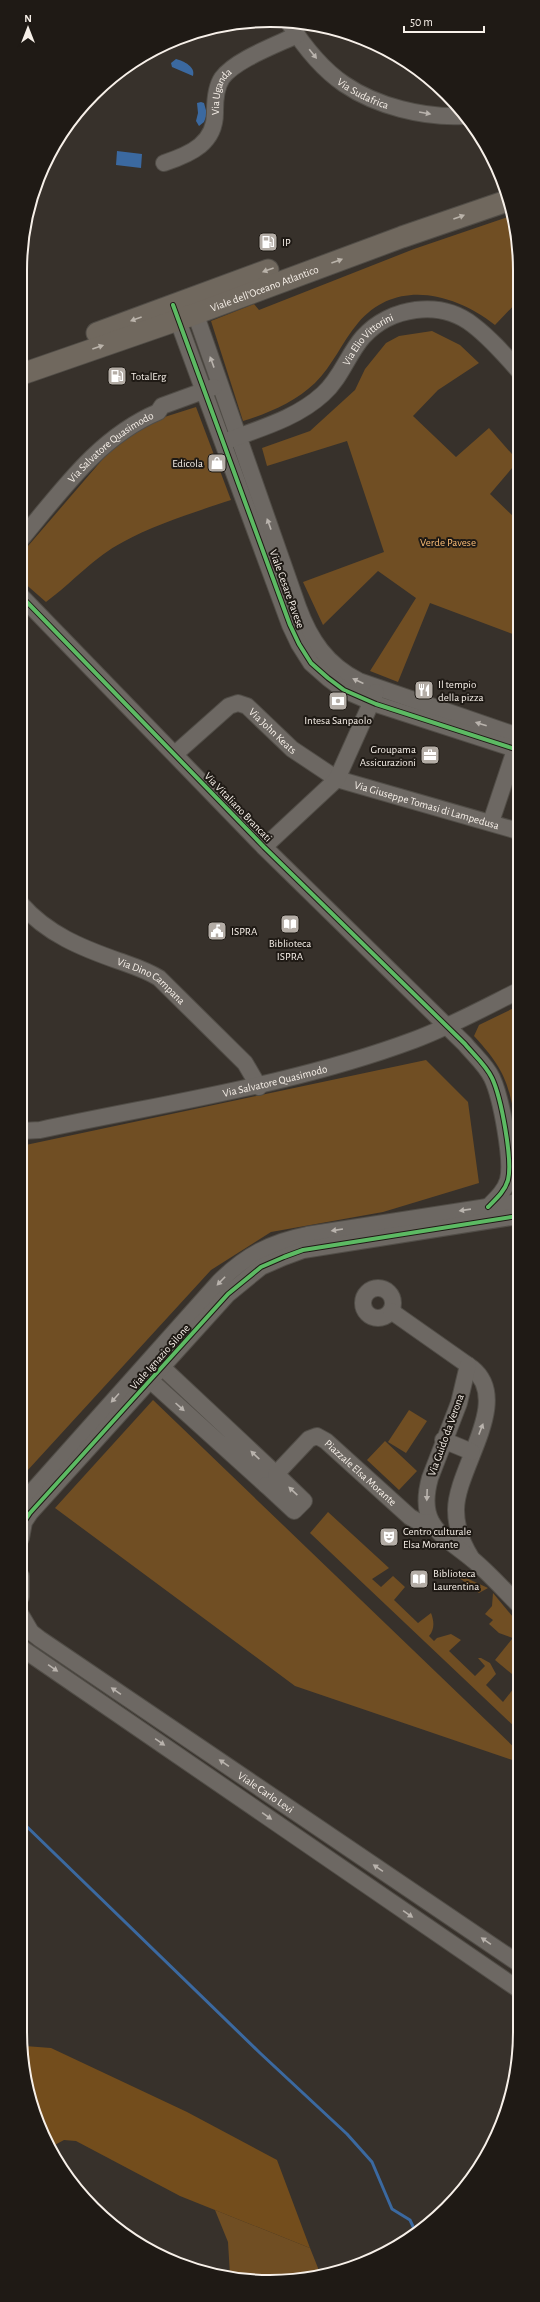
<svg xmlns="http://www.w3.org/2000/svg" width="540" height="2302" font-family="'Alegreya Sans',sans-serif">
  <style>
    .green { fill: #704e23 }
    .forest { fill: #734d1c }
    .water { fill: #3b69a0 }
    .lines { fill: none; stroke-linecap: round; stroke-linejoin: round }
    .stream { stroke: #3b69a0; stroke-width: 3 }
    .minor-casing { stroke: #514d47; stroke-width: 18 }
    .major-casing { stroke: #514d47; stroke-width: 23 }
    .minor { stroke: #6d6863; stroke-width: 16 }
    .major { stroke: #70685e; stroke-width: 21 }
    .cycleway-casing { stroke: #1f1a15; stroke-width: 6 }
    .cycleway { stroke: #5cba63; stroke-width: 4 }
    .oneway { fill: #b9b3ad }
    .oneway2 { fill: #bab3aa }
    .labels { text-anchor: middle; dominant-baseline: central; stroke-width: 4; stroke-linejoin: round; paint-order: stroke }
    .street-label { font-size: 11px; fill: #f7f0e9; stroke: #1f1a15 }
    .poi-label { font-size: 11px; fill: #f7f0e9; stroke: #1f1a15; text-anchor: start }
    .park-label { font-size: 11px; fill: #fbbd76; stroke: #1f1a15 }
    .rim { fill: none; stroke: #f7f0e9; stroke-width: 2 }
  </style>
  <rect width="100%" height="100%" fill="#37312b"/>
  <path class="green" d="M 511,216 L 518,238 L 518,301 L 495,325 C 454,293 396,278 358,323 C 342,342 333,365 315,383 C 295,402 269,413 243,421 L 211,321 L 254,304 L 259,310 L 414,249 Z
    M 432,331 L 460,345 L 479,363 L 438,390 L 413,416 L 456,457 L 489,428 L 518,461 L 490,494 L 518,521 L 518,636 L 430,603 L 398,682 L 370,671 L 416,598 L 378,571 L 323,625 L 303,582 L 384,552 L 347,441 L 267,466 L 262,448 L 310,431 L 355,390 L 365,369 L 386,343 L 399,336 Z
    M 196,407 L 231,500 C 198,511 153,525 123,542 C 94,557 72,583 46,602 L 22,581 L 22,553 L 120,439 L 152,421 Z
    M 518,1006 L 518,1136 C 509,1087 509,1074 474,1036 L 479,1025 Z
    M 426,1060 L 468,1102 L 479,1183 L 383,1212 L 271,1232 L 211,1270 L 27,1471 L 21,1475 L 21,1146 Z
    M 153,1400 L 518,1751 L 518,1762 L 295,1686 L 55,1508 Z
    M 409,1410 L 427,1421 L 406,1453 L 388,1442 Z
    M 385,1441 L 417,1471 L 399,1490 L 367,1460 Z
    M 328,1512 L 389,1568 L 372,1579 L 381,1587 L 393,1576 L 405,1587 L 394,1600 L 418,1623 L 431,1613 C 434,1621 435,1629 429,1636 L 434,1641 L 437,1638 L 451,1634 L 461,1640 L 449,1651 L 475,1676 L 485,1666 L 478,1658 L 481,1658 L 490,1663 L 496,1674 L 486,1685 L 503,1702 L 514,1688 L 518,1703 L 515,1715 L 518,1717 L 518,1730 L 310,1533 Z
    M 449,1570 L 488,1588 L 479,1593 Z
    M 493,1593 L 518,1623 L 518,1640 L 499,1633 L 489,1624 L 493,1620 L 485,1614 L 492,1606 Z
    M 512,1639 L 518,1641 L 518,1679 L 495,1660 Z
    M 215,2210 L 310,2248 L 320,2273 L 253,2281 L 230,2275 L 228,2242 Z"/>
  <path class="forest" d="M 25,2046 L 51,2048 L 187,2112 L 277,2160 L 310,2248 L 180,2196 L 76,2141 L 64,2140 L 51,2147 L 39,2127 L 23,2047 Z"/>
  <path class="water" d="M 176,59 C 184,61 196,67 193,76 L 172,67 L 171,63 Z
    M 201,102 L 204,103 L 207,114 L 204,122 L 199,126 L 196,121 L 198,113 L 197,103 Z
    M 117,151 L 142,154 L 141,168 L 116,165 Z"/>
  <g class="lines">
    <path class="stream" d="M 20,1820 L 260,2053 L 347,2134 L 372,2162 L 392,2209 L 410,2220 L 416,2233"/>
    <g class="minor-casing">
      <g id="minor">
        <path id="s1" d="M 289,23 C 303,45 322,69 344,84 C 376,106 424,118 463,116"/>
        <path id="s2" d="M 164,163 C 191,154 216,143 215,111 C 215,100 216,87 222,78 C 235,60 276,45 297,35"/>
        <path d="M 192,304 L 298,607 C 310,640 327,665 359,681 L 518,736"/>
        <path d="M 174,310 L 290,625 L 299,644 L 311,663 L 328,678 L 344,690 L 376,704 L 518,750"/>
        <path id="s3" d="M 229,440 C 261,428 297,418 323,394 C 341,378 348,354 363,337 C 390,307 440,299 473,325 C 490,338 504,354 518,370"/>
        <path id="s4" d="M 22,538 C 62,490 99,437 158,412 L 162,406 L 214,387"/>
        <path d="M 22,597 L 264,847 L 465,1044 C 474,1055 486,1065 492,1078 C 501,1097 513,1160 508,1180 C 505,1191 496,1199 488,1207"/>
        <path id="s5" d="M 175,754 L 229,706 L 238,703 L 247,706 L 292,749 L 337,779 L 518,831"/>
        <path d="M 491,822 L 515,750"/>
        <path d="M 264,847 L 337,779 L 376,692"/>
        <path id="s6" d="M 21,904 C 47,934 82,948 119,961 C 133,966 146,970 159,978 L 245,1063 L 259,1087"/>
        <path id="s7" d="M 21,1131 L 40,1130 C 165,1103 293,1085 414,1040 C 449,1027 484,1008 518,991"/>
        <circle cx="378" cy="1303" r="15"/>
        <path d="M 391,1311 L 472,1368 C 513,1401 456,1468 456,1510 C 456,1528 463,1545 472,1559"/>
        <path d="M 468,1365 L 459,1403 L 430,1478 C 417,1525 441,1534 472,1559 C 488,1572 503,1589 518,1604"/>
        <path d="M 151,1381 L 266,1485 L 276,1474 L 163,1368"/>
        <path d="M 443,1440 L 472,1452"/>
        <path id="s8" d="M 266,1485 L 294,1511 L 304,1501 L 276,1474 L 309,1439 L 317,1436 L 326,1441 L 410,1517 L 421,1523 L 431,1522"/>
        <path d="M 21,1504 L 219,1282 C 245,1256 271,1242 307,1235 L 518,1202"/>
        <path d="M 21,1538 L 24,1522 L 30,1513 L 228,1294 L 261,1267 L 284,1257 L 303,1250 L 518,1216"/>
        <path d="M 21,1597 L 21,1576"/>
        <path id="s9" d="M 21,1615 L 31,1632 L 40,1639 L 518,1963"/>
        <path d="M 20,1647 L 518,1989"/>
      </g>
    </g>
    <g class="major-casing">
      <g id="major">
        <path d="M 97,333 L 268,270"/>
        <path id="s10" d="M 22,374 L 195,314 L 402,237 L 507,201"/>
      </g>
    </g>
    <use href="#minor" class="minor"/>
    <use href="#major" class="major"/>
    <g class="cycleway-casing">
      <path id="cycleway" d="M 173,305 L 290,625 L 299,644 L 311,663 L 328,678 L 344,690 L 376,704 L 518,750
        M 22,597 L 264,847 L 465,1044 C 474,1055 486,1065 492,1078 C 501,1097 513,1160 508,1180 C 505,1191 496,1199 488,1207
        M 21,1538 L 24,1522 L 30,1513 L 228,1294 L 261,1267 L 284,1257 L 303,1250 L 518,1216"/>
    </g>
    <use href="#cycleway" class="cycleway"/>
  </g>
  <defs><path id="oneway-solid" d="M-6-.8H1V-3.2L6.5 0L1 3.2V.8H-6Z"/></defs>
  <g class="oneway">
    <use href="#oneway-solid" transform="translate(313 54) rotate(51)"/>
    <use href="#oneway-solid" transform="translate(425 113) rotate(10)"/>
    <use href="#oneway-solid" transform="translate(212 362) rotate(-110)"/>
    <use href="#oneway-solid" transform="translate(269 524) rotate(-110)"/>
    <use href="#oneway-solid" transform="translate(358 681) rotate(-155)"/>
    <use href="#oneway-solid" transform="translate(481 724) rotate(-162)"/>
    <use href="#oneway-solid" transform="translate(465 1210) rotate(172)"/>
    <use href="#oneway-solid" transform="translate(337 1230) rotate(171)"/>
    <use href="#oneway-solid" transform="translate(221 1281) rotate(134)"/>
    <use href="#oneway-solid" transform="translate(115 1398) rotate(132)"/>
    <use href="#oneway-solid" transform="translate(180 1407) rotate(42)"/>
    <use href="#oneway-solid" transform="translate(481 1429) rotate(-69)"/>
    <use href="#oneway-solid" transform="translate(255 1455) rotate(-137)"/>
    <use href="#oneway-solid" transform="translate(293 1491) rotate(-137)"/>
    <use href="#oneway-solid" transform="translate(427 1495) rotate(92)"/>
    <use href="#oneway-solid" transform="translate(53 1668) rotate(35)"/>
    <use href="#oneway-solid" transform="translate(116 1691) rotate(-146)"/>
    <use href="#oneway-solid" transform="translate(160 1742) rotate(35)"/>
    <use href="#oneway-solid" transform="translate(224 1763) rotate(-146)"/>
    <use href="#oneway-solid" transform="translate(267 1816) rotate(35)"/>
    <use href="#oneway-solid" transform="translate(378 1868) rotate(-146)"/>
    <use href="#oneway-solid" transform="translate(408 1914) rotate(35)"/>
    <use href="#oneway-solid" transform="translate(486 1941) rotate(-146)"/>
  </g>
  <g class="oneway2">
    <use href="#oneway-solid" transform="translate(459 217) rotate(-20)"/>
    <use href="#oneway-solid" transform="translate(337 261) rotate(-20)"/>
    <use href="#oneway-solid" transform="translate(268 270) rotate(160)"/>
    <use href="#oneway-solid" transform="translate(136 319) rotate(160)"/>
    <use href="#oneway-solid" transform="translate(98 347) rotate(-19)"/>
  </g>
  <defs>
    <g id="fuel-square" transform="scale(1)"><rect x="-9" y="-9" width="18" height="18" rx="4" fill="#b4ada6" stroke="#1f1a15"/><path d="M-5.5-6h7V0h2V4h1.3V-2.5L3-4.5l.8-.8L6-3V5H2.5V1h-1V6h-7ZM-4.2-4.7v3.2H.2V-4.7Z" fill="#fff"/></g>
    <g id="shop-square" transform="scale(1)"><rect x="-9" y="-9" width="18" height="18" rx="4" fill="#b4ada6" stroke="#1f1a15"/><path d="M-5-2.5h2.3a2.7 3.5 0 0 1 5.4 0H5L5.5 6h-11ZM-1.5-2.5h3a1.5 2.3 0 0 0-3 0Z" fill="#fff"/></g>
    <g id="restaurant-square" transform="scale(1)"><rect x="-9" y="-9" width="18" height="18" rx="4" fill="#b4ada6" stroke="#1f1a15"/><path d="M-5-6h1v4h1v-4h1v4h1v-4h1v5L-1.5 .5V6h-2V.5L-5-1ZM5-6V6H3V1.5H1.5Q1.5-4 5-6Z" fill="#fff"/></g>
    <g id="bank-square" transform="scale(1)"><rect x="-9" y="-9" width="18" height="18" rx="4" fill="#b4ada6" stroke="#1f1a15"/><path d="M-6-4H6V4H-6ZM0-2.3a2.3 2.3 0 1 0 0 4.6a2.3 2.3 0 1 0 0-4.6Z" fill="#fff"/></g>
    <g id="office-square" transform="scale(1)"><rect x="-9" y="-9" width="18" height="18" rx="4" fill="#b4ada6" stroke="#1f1a15"/><path d="M-6-3h4V-5.5h4V-3h4V5H-6ZM-1-4.5V-3h2v-1.5ZM-6 0V1H6V0Z" fill="#fff"/></g>
    <g id="library-square" transform="scale(1)"><rect x="-9" y="-9" width="18" height="18" rx="4" fill="#b4ada6" stroke="#1f1a15"/><path d="M-6-4Q-3-5.5-.7-3.5V5Q-3 3-6 4ZM6-4Q3-5.5 .7-3.5V5Q3 3 6 4Z" fill="#fff"/></g>
    <g id="civic-square" transform="scale(1)"><rect x="-9" y="-9" width="18" height="18" rx="4" fill="#b4ada6" stroke="#1f1a15"/><path d="M-.6-6.5H3V-4.5H.6V-3L4-1V1h2V6H-6V1h2V-1L-.6-3ZM-1.2 2.5V6h2.4V2.5Z" fill="#fff"/></g>
    <g id="theatre-square" transform="scale(1)"><rect x="-9" y="-9" width="18" height="18" rx="4" fill="#b4ada6" stroke="#1f1a15"/><path d="M-5-5.5Q0-4 5-5.5V0Q5 5 0 6Q-5 5-5 0ZM-3.3-2.5H-1v1.5H-3.3ZM1-2.5H3.3v1.5H1ZM-2.8 1Q0 5.5 2.8 1Z" fill="#fff"/></g>
  </defs>
  <g fill-rule="evenodd">
    <use href="#fuel-square" x="268" y="242"/>
    <use href="#fuel-square" x="117" y="376"/>
    <use href="#shop-square" x="217" y="463"/>
    <use href="#restaurant-square" x="424" y="690"/>
    <use href="#bank-square" x="338" y="701"/>
    <use href="#office-square" x="430" y="755"/>
    <use href="#library-square" x="290" y="924"/>
    <use href="#civic-square" x="217" y="931"/>
    <use href="#theatre-square" x="389" y="1537"/>
    <use href="#library-square" x="419" y="1579"/>
  </g>
  <g class="labels">
    <g class="street-label">
      <text stroke="none"><textPath href="#s1" startOffset="104">Via Sudafrica</textPath></text>
      <text stroke="none"><textPath href="#s2" startOffset="100">Via Uganda</textPath></text>
      <text stroke="none"><textPath href="#s10" startOffset="257">Viale dell'Oceano Atlantico</textPath></text>
      <text stroke="none"><textPath href="#s3" startOffset="177">Via Elio Vittorini</textPath></text>
      <text stroke="none"><textPath href="#s4" startOffset="128">Via Salvatore Quasimodo</textPath></text>
      <text transform="translate(287 589) rotate(70)">Viale Cesare Pavese</text>
      <text stroke="none"><textPath href="#s5" startOffset="127">Via John Keats</textPath></text>
      <text stroke="none"><textPath href="#s5" startOffset="301">Via Giuseppe Tomasi di Lampedusa</textPath></text>
      <text transform="translate(238 807) rotate(46)">Via Vitaliano Brancati</text>
      <text stroke="none"><textPath href="#s6" startOffset="153">Via Dino Campana</textPath></text>
      <text stroke="none"><textPath href="#s7" startOffset="259">Via Salvatore Quasimodo</textPath></text>
      <text transform="translate(160 1357) rotate(-48)">Viale Ignazio Silone</text>
      <text transform="translate(446 1435) rotate(-70)">Via Guido da Verona</text>
      <text stroke="none"><textPath href="#s8" startOffset="205">Piazzale Elsa Morante</textPath></text>
      <text stroke="none"><textPath href="#s9" startOffset="304">Viale Carlo Levi</textPath></text>
    </g>
    <g class="poi-label">
      <text x="282" y="242">IP</text>
      <text x="131" y="376">TotalErg</text>
      <text x="203" y="463" text-anchor="end">Edicola</text>
      <text x="438" y="684">Il tempio<tspan x="438" dy="13">della pizza</tspan></text>
      <text x="338" y="720" text-anchor="middle">Intesa Sanpaolo</text>
      <text x="416" y="749" text-anchor="end">Groupama<tspan x="416" dy="13">Assicurazioni</tspan></text>
      <text x="231" y="931">ISPRA</text>
      <text x="290" y="943" text-anchor="middle">Biblioteca<tspan x="290" dy="13">ISPRA</tspan></text>
      <text x="403" y="1531">Centro culturale<tspan x="403" dy="13">Elsa Morante</tspan></text>
      <text x="433" y="1573">Biblioteca<tspan x="433" dy="13">Laurentina</tspan></text>
    </g>
    <g class="park-label">
      <text x="448" y="542">Verde Pavese</text>
    </g>
  </g>
  <path d="M0 0H540V2302H0ZM270 27H270A243 243 0 0 1 513 270V2032A243 243 0 0 1 270 2275H270A243 243 0 0 1 27 2032V270A243 243 0 0 1 270 27Z" fill="#1f1a15" fill-rule="evenodd"/>
  <path class="rim" d="M270 27H270A243 243 0 0 1 513 270V2032A243 243 0 0 1 270 2275H270A243 243 0 0 1 27 2032V270A243 243 0 0 1 270 27Z"/>
  <g transform="translate(28 28)" stroke="#1f1a15" stroke-width="3" paint-order="stroke">
  <path d="M0-3L7 15L0 10L-7 15Z" fill="#f7f0e9"/>
  <text y="-6" font-size="11" font-weight="bold" text-anchor="middle" fill="#f7f0e9">N</text>
  </g>
  <path d="M404 26v6h80v-6" fill="none" stroke="#f7f0e9" stroke-width="2"/>
  <text x="410" y="26" font-size="12" fill="#f7f0e9" stroke="#1f1a15" stroke-width="3" paint-order="stroke">50 m</text>
</svg>
